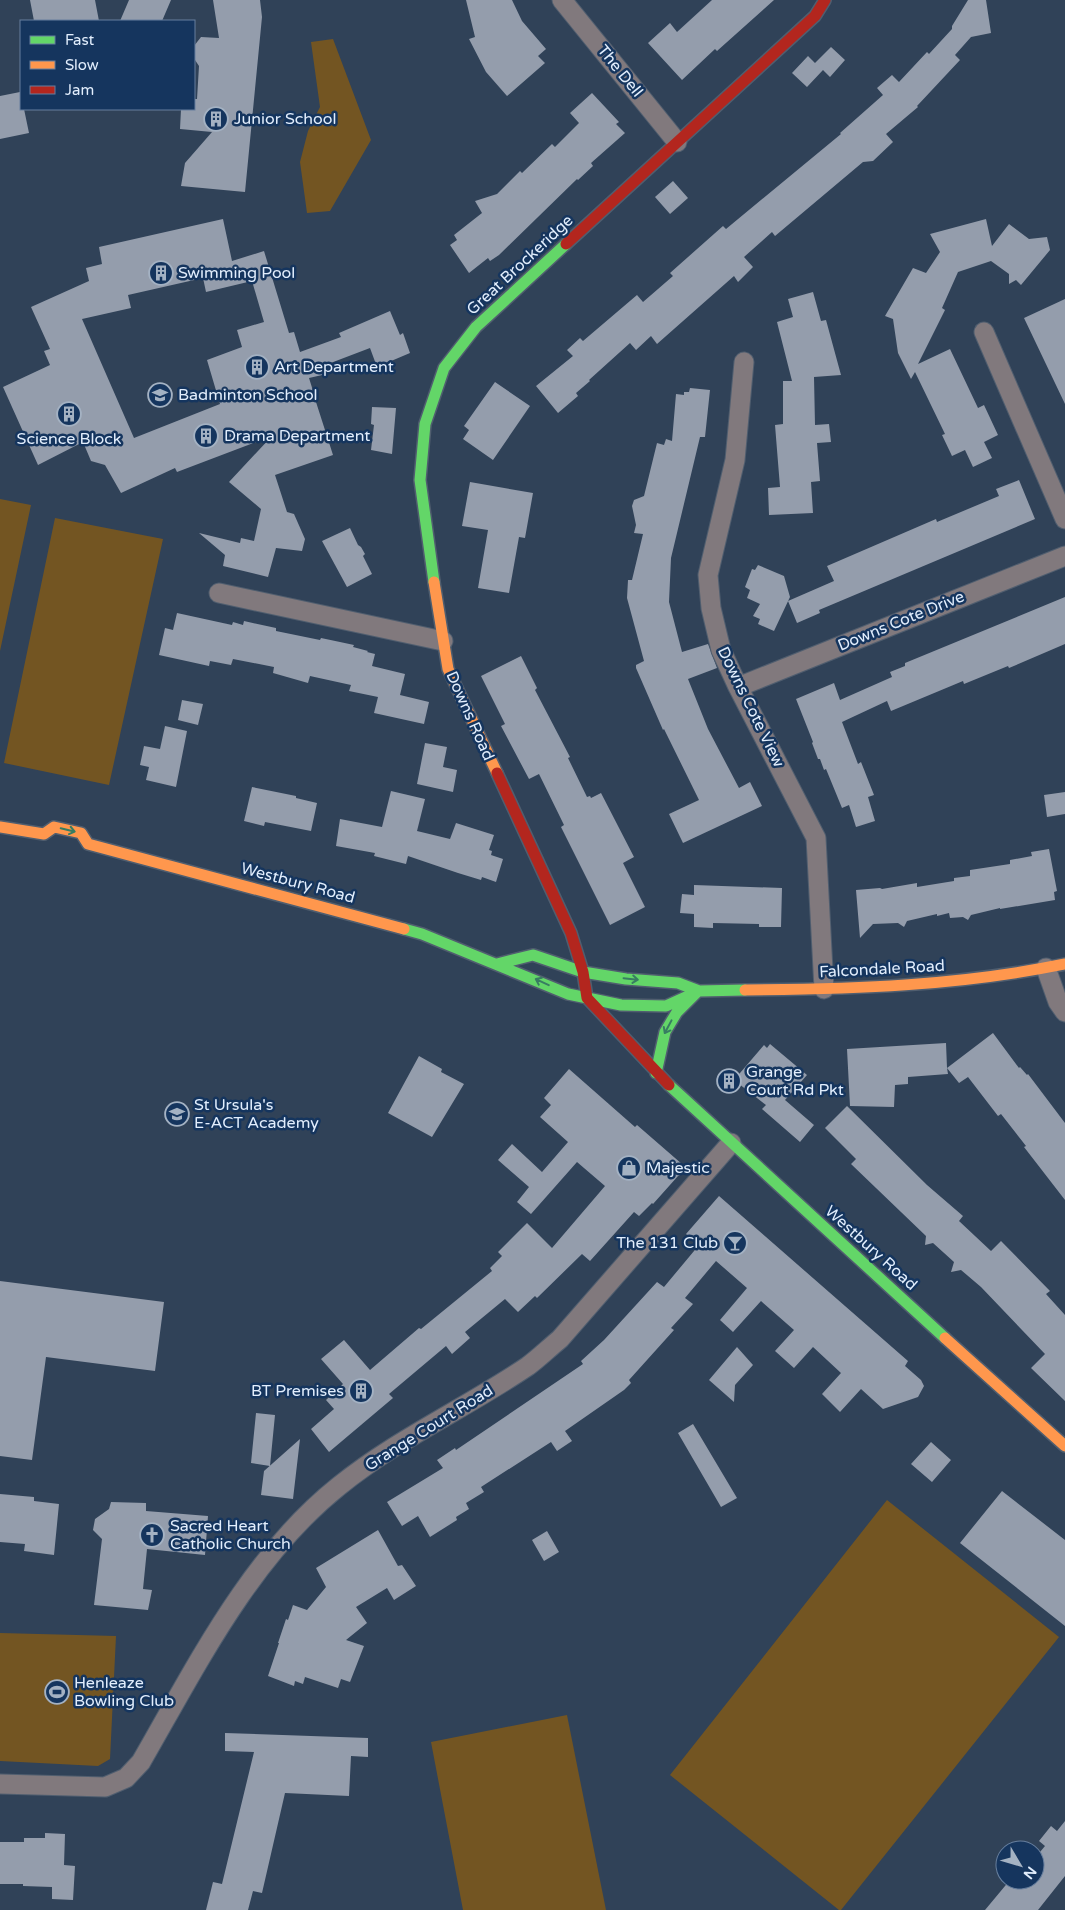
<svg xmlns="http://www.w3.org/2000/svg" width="1065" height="1910" font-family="'Varela Round',sans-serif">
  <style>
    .green { fill: #735522 }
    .building { fill: #949dac; fill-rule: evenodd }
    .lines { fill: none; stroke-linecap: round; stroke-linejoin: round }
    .street-casing { stroke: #505e6f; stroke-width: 21 }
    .fast-casing { stroke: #505e6f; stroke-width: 14 }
    .slow-casing { stroke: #505e6f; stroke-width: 14 }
    .jam-casing { stroke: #505e6f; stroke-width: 14 }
    .street { stroke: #81797d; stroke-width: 19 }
    .fast { stroke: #63d668; stroke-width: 11 }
    .slow { stroke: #ff974d; stroke-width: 11 }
    .jam { stroke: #b3261e; stroke-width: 11 }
    .oneway { stroke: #387d62 }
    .labels { text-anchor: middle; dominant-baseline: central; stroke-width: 5; stroke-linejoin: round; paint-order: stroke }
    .street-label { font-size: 16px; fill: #e2eefd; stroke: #15355e }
    .poi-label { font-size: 16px; fill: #e2eefd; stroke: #15355e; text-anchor: start }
  </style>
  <rect width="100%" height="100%" fill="#304258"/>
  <path class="green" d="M 333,39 L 371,140 L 330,211 L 307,213 L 300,162 L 308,131 L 320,107 L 311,42 Z
    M 0,499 L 31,505 L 0,651 Z
    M 55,518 L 163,539 L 109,785 L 4,763 Z
    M 887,1500 L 1059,1637 L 841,1910 L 839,1910 L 670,1775 Z
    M 0,1633 L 116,1636 L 110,1759 L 98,1766 L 0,1761 Z
    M 567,1715 L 606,1910 L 463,1910 L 431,1742 Z"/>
  <path class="building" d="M 30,0 L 95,0 L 99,21 L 34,21 Z
    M 129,0 L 171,0 L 162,21 L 120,21 Z
    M 213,0 L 260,0 L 262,17 L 245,192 L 181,186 L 185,163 L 212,132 L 180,129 L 181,109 L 194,109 L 194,99 L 197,99 L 199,66 L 195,60 L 194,46 L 201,37 L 219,38 Z
    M 466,0 L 512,0 L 522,21 L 546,49 L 538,56 L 545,63 L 507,96 L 486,72 L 469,39 L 475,37 Z
    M 712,0 L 774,0 L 717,51 L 715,49 L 682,80 L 648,43 L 670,23 L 677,32 Z
    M 968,0 L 986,0 L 991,33 L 971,37 L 955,55 L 960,60 L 917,106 L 918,107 L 886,134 L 893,142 L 873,161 L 863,162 L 775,236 L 772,232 L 744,257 L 753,267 L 738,282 L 734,276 L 657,344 L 651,336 L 636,350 L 630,343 L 589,380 L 590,381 L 576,393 L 578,396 L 558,413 L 536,386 L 573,356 L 567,350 L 580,338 L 583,341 L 637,295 L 643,302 L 673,276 L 670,273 L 723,226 L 726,229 L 841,134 L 840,133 L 883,95 L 877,88 L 892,75 L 899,82 L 927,52 L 929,54 L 952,29 L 952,26 Z
    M 831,47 L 845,60 L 830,77 L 823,70 L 807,87 L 792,73 L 808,56 L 815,63 Z
    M 20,92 L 21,109 L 24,109 L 29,133 L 0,139 L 0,96 Z
    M 592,93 L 619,122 L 616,124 L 625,133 L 591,163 L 593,166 L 578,180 L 577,179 L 499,255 L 490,261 L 488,258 L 469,273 L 450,245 L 457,240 L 454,235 L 482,213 L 475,201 L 497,194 L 520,171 L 522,173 L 552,144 L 555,147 L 579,123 L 570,113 Z
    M 673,181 L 688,198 L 670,214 L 655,197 Z
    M 223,219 L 232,261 L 264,251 L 289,333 L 294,332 L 300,352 L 341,337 L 339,333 L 390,311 L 400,335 L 403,333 L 410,353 L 377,367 L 370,348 L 328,364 L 331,373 L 309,378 L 314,394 L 298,401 L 316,402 L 333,455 L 275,475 L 287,512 L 294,514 L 305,539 L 302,551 L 276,548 L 268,577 L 223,566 L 225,555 L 199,533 L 240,543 L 241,538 L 254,541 L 261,509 L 229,482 L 272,436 L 177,472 L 175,468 L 121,493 L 105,465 L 91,461 L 83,442 L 38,465 L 3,387 L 50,365 L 44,351 L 50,349 L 31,307 L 89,281 L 86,268 L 102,264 L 99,247 ZM 203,278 L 206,292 L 252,281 L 264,322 L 237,330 L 242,347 L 207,360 L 220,404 L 134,438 L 82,319 L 131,308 L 128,295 Z
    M 986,219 L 992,246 L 1009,224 L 1029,239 L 1047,237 L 1050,250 L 1021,285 L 1016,280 L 1009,284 L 1009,274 L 991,261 L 958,272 L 942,308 L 945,310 L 918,364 L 950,349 L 978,408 L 984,405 L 998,435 L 984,442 L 992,458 L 973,467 L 965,450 L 952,456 L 942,435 L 945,434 L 915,372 L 911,379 L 898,353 L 893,319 L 885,316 L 913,268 L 926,273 L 940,252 L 930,234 Z
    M 813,292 L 821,321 L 826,320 L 841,375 L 814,377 L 815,425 L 829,424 L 831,442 L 817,443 L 820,481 L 811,482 L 813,513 L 769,515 L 768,488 L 780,487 L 775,425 L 783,424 L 783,381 L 792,381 L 777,322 L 793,317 L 788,299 Z
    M 1065,299 L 1065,404 L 1024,318 Z
    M 495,382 L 530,406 L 493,460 L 463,439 L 469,430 L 464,426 Z
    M 690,388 L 710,390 L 705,437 L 700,437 L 671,558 L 669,602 L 682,652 L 708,644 L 717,668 L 688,679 L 708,729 L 739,788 L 750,782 L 762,806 L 683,843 L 669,814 L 699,800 L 664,729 L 663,730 L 636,668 L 636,665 L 644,661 L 627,598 L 628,580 L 632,580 L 643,534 L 634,533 L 636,525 L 632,506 L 634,500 L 644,496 L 657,443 L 664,445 L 666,439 L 672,441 L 676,394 L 684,395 L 684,392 L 689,392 Z
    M 372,407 L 396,408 L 392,454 L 371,450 L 374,425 L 371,424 Z
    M 1019,480 L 1035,519 L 819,610 L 820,613 L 797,623 L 788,601 L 834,581 L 827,566 L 936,519 L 937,522 L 999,496 L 996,489 Z
    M 470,482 L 533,493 L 525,538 L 519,537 L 509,593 L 478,588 L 488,530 L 462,526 Z
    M 350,528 L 358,545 L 361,547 L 365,554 L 363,556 L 372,574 L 347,587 L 322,541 Z
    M 758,565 L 784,576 L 790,597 L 774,631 L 758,624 L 760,619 L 753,616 L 760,604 L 747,598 L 750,590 L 745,587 L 752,569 L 755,570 Z
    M 1065,597 L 1065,644 L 1009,668 L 1008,666 L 964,684 L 963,681 L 891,711 L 887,701 L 842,722 L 858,764 L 861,762 L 874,795 L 868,797 L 875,821 L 856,827 L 849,805 L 842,808 L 826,769 L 824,770 L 820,759 L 818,759 L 812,743 L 813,742 L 796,699 L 834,683 L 840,700 L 892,677 L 890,672 L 905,666 L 905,663 Z
    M 177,613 L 232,625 L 233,622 L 243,625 L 244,621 L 276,628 L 276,631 L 320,640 L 321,638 L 340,642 L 354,645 L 353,647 L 368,651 L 367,652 L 375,654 L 372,666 L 405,674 L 400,695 L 429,702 L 424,724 L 374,713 L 378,697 L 349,691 L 351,685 L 310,676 L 308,683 L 273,673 L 274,667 L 233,659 L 231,665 L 210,661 L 209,666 L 159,655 L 165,628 L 173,630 Z
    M 521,656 L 537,688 L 535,690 L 570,757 L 568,758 L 587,797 L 590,796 L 591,798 L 601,793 L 634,857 L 623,863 L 645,907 L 610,925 L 561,827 L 564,825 L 539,774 L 529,779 L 501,726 L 505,724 L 481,676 Z
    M 182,700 L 203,704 L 198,725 L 178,720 Z
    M 165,726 L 187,731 L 176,787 L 146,780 L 149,767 L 140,765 L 144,746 L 160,749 Z
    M 425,743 L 447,747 L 443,767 L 457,770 L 453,792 L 417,784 Z
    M 252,787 L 296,796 L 296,798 L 317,803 L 311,831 L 265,822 L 264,826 L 244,821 Z
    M 391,791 L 425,799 L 417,831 L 450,839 L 456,823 L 494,835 L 489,850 L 492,851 L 491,855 L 503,859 L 496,882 L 482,877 L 481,880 L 458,873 L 408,856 L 406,864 L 374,856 L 375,853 L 336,846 L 340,819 L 382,827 Z
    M 1065,792 L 1065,814 L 1047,817 L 1044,795 Z
    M 1049,849 L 1057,891 L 1054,892 L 1055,900 L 1000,909 L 1000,908 L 971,915 L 968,920 L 963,917 L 950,918 L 949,913 L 937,916 L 937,914 L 907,921 L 904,927 L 898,923 L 873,924 L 860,938 L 856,890 L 880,888 L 882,889 L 917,883 L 917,887 L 954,881 L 954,878 L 970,876 L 970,870 L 1010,864 L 1010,860 L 1032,856 L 1031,852 Z
    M 694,885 L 782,888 L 781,927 L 759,927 L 759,924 L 713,923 L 713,928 L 694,927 L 694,914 L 680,913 L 682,894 L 694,895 Z
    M 993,1033 L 1019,1068 L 1020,1067 L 1027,1075 L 1028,1074 L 1065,1123 L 1065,1200 L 1024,1147 L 1026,1146 L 1001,1114 L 998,1116 L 968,1077 L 959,1083 L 947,1068 L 948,1074 L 908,1077 L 908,1084 L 895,1085 L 894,1107 L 850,1106 L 847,1049 L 946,1043 L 947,1068 Z
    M 770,1044 L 807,1075 L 785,1100 L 814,1125 L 800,1142 L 762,1109 L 766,1105 L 734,1080 L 764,1045 L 767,1048 Z
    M 419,1056 L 442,1069 L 441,1072 L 464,1084 L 432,1137 L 388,1113 Z
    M 569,1069 L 635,1127 L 637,1125 L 690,1171 L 678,1176 L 653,1204 L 652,1203 L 639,1216 L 634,1212 L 590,1261 L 582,1254 L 537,1298 L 535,1296 L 518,1312 L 505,1299 L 465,1332 L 470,1338 L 452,1354 L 446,1346 L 389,1394 L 393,1398 L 329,1452 L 311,1429 L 334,1409 L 326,1400 L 343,1384 L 321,1359 L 344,1340 L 370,1370 L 419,1328 L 421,1329 L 492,1271 L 490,1268 L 502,1256 L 498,1252 L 527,1223 L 552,1248 L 605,1186 L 577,1162 L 531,1214 L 517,1202 L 529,1187 L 498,1160 L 512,1144 L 542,1172 L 568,1142 L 540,1117 L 551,1105 L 544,1098 Z
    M 847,1106 L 927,1185 L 963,1216 L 959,1221 L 991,1251 L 1001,1241 L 1050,1291 L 1046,1294 L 1065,1315 L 1065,1401 L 1031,1368 L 1045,1354 L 981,1287 L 961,1270 L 951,1272 L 954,1262 L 933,1243 L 925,1245 L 926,1236 L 851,1164 L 856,1159 L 825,1128 Z
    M 719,1196 L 908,1361 L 905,1366 L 921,1380 L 924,1386 L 918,1397 L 883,1409 L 861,1389 L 840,1412 L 822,1394 L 841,1373 L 813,1347 L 794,1368 L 775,1351 L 794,1330 L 761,1301 L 733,1332 L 720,1320 L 747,1288 L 716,1261 L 685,1298 L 693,1304 L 671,1328 L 674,1330 L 629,1380 L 631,1383 L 624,1390 L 565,1431 L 572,1441 L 557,1451 L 551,1442 L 481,1487 L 484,1492 L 466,1503 L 469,1509 L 456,1517 L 457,1520 L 430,1537 L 418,1516 L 402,1526 L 387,1502 L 443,1468 L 437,1460 L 455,1448 L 456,1450 L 583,1364 L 581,1361 L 604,1340 L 657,1282 L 664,1287 L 699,1245 L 686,1234 Z
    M 0,1281 L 164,1302 L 155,1371 L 46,1357 L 32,1460 L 0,1456 Z
    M 737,1347 L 753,1365 L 735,1385 L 734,1402 L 709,1380 Z
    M 256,1413 L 275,1415 L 270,1466 L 251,1463 Z
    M 693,1424 L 737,1498 L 721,1507 L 678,1433 Z
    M 300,1439 L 293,1499 L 261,1495 L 264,1471 Z
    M 931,1442 L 951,1460 L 932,1482 L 911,1464 Z
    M 1002,1491 L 1065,1540 L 1065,1626 L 960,1543 Z
    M 0,1494 L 34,1497 L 34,1501 L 59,1504 L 54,1555 L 24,1551 L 25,1544 L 0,1542 Z
    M 111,1502 L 146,1503 L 146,1511 L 208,1516 L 205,1555 L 147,1549 L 143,1589 L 152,1590 L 148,1610 L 94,1605 L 102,1539 L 93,1530 L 95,1519 L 109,1509 Z
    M 378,1530 L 398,1566 L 402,1565 L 416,1586 L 394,1600 L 387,1588 L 356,1607 L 367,1623 L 346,1640 L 364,1646 L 350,1682 L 341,1679 L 338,1688 L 305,1677 L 303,1684 L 295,1681 L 294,1686 L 268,1676 L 279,1643 L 278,1643 L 286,1619 L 288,1620 L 293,1605 L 307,1610 L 326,1587 L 316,1568 Z
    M 547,1531 L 559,1552 L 544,1561 L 532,1540 Z
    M 225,1733 L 368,1738 L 368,1757 L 351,1756 L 349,1796 L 285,1793 L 262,1893 L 253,1891 L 248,1910 L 206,1910 L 213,1882 L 222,1884 L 254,1752 L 225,1751 Z
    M 1065,1821 L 1065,1876 L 1038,1910 L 985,1910 L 1010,1880 L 1035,1880 L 1035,1858 L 1045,1846 L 1039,1841 L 1051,1826 L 1057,1831 Z
    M 45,1833 L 65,1834 L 64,1865 L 75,1866 L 73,1900 L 52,1899 L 52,1887 L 23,1886 L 23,1884 L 0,1884 L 0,1842 L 24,1842 L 24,1838 L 45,1838 Z"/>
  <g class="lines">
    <g class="street-casing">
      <path id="street" d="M 562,0 L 677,142
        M 984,332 L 1065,519
        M 744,362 L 735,460 L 708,575 L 711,608 L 721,650 L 738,687 L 816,838 L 824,989
        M 219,593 L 443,641
        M 738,687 L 1065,556
        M 1046,968 L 1058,1002 L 1065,1012
        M 0,1784 L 105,1787 L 126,1778 L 141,1762 C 197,1665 250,1557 339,1486 C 397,1439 466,1408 528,1366 C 539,1358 549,1348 560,1339 L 731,1143"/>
    </g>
    <g class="fast-casing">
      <path id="fast" d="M 434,582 L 420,480 L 425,424 L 444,368 L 476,327 L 566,244
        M 404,929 L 422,934 L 568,994 L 621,1005 L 666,1006 L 699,991
        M 497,964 L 533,955 L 583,972 L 626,979 L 678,983 L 699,991 L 745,990
        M 656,1073 L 665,1032 L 677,1012 L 698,991
        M 669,1085 L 945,1338"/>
    </g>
    <g class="slow-casing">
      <path id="slow" d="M 434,582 L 448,669 L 497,773
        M 0,827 L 44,834 L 54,827 L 81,833 L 88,844 L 404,929
        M 745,990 C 854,989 957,986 1065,964
        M 945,1338 L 1065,1446"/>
    </g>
    <g class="jam-casing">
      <path id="jam" d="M 566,244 L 815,16 L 825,0
        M 497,773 L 571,933 L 583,972 L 587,998 L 669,1085"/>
    </g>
    <use href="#street" class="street"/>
    <use href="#fast" class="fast"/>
    <use href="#slow" class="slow"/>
    <use href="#jam" class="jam"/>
  </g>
  <defs><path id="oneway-shaft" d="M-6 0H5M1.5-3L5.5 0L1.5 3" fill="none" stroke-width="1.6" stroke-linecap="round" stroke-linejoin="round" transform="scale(1.25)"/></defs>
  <g class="oneway">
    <use href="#oneway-shaft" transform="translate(68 830) rotate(13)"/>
    <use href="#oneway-shaft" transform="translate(631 979) rotate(6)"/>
    <use href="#oneway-shaft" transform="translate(542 982) rotate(-155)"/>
    <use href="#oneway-shaft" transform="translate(668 1027) rotate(118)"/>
  </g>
  <defs>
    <g id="building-ring" transform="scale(1.25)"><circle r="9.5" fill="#15355e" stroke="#a4b2c3" stroke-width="1.5"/><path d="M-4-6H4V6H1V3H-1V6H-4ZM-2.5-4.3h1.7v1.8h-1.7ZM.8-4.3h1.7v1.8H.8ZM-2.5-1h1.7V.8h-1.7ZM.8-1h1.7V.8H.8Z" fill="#a4b2c3"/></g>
    <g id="school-ring" transform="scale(1.25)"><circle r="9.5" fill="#15355e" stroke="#a4b2c3" stroke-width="1.5"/><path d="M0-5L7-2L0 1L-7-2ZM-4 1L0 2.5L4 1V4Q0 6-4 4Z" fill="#a4b2c3"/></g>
    <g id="shop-ring" transform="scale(1.25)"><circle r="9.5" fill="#15355e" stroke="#a4b2c3" stroke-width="1.5"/><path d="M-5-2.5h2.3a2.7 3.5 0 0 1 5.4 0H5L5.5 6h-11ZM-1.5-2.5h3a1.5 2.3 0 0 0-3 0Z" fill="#a4b2c3"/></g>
    <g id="bar-ring" transform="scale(1.25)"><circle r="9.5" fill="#15355e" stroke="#a4b2c3" stroke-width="1.5"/><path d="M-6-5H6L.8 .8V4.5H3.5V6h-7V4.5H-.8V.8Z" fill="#a4b2c3"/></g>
    <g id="church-ring" transform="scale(1.25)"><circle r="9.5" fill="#15355e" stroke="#a4b2c3" stroke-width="1.5"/><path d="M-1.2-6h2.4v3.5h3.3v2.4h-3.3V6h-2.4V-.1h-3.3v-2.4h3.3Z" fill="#a4b2c3"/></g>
    <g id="stadium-ring" transform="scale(1.25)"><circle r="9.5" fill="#15355e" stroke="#a4b2c3" stroke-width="1.5"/><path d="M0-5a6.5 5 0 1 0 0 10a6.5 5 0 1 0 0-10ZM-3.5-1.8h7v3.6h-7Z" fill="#a4b2c3"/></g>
  </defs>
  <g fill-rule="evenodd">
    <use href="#building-ring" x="216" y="119"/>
    <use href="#building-ring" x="161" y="273"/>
    <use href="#building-ring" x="257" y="367"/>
    <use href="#school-ring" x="160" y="395"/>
    <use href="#building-ring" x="69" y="414"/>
    <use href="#building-ring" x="206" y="436"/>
    <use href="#building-ring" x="729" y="1081"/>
    <use href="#school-ring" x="177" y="1114"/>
    <use href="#shop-ring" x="629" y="1168"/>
    <use href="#bar-ring" x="735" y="1243"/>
    <use href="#building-ring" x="361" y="1391"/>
    <use href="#church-ring" x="152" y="1535"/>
    <use href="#stadium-ring" x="57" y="1692"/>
  </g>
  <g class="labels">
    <g class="street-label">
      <text transform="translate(620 71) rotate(51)">The Dell</text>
      <text transform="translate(520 265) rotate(-43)">Great Brockeridge</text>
      <text transform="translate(901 621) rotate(-22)">Downs Cote Drive</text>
      <text transform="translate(751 707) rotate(64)">Downs Cote View</text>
      <text transform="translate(470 716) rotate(66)">Downs Road</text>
      <text transform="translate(298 883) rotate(15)">Westbury Road</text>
      <text transform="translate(882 969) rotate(-3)">Falcondale Road</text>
      <text transform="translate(871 1248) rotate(42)">Westbury Road</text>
      <text transform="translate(429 1428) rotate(-32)">Grange Court Road</text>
    </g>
    <g class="poi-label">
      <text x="234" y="119">Junior School</text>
      <text x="178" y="273">Swimming Pool</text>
      <text x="274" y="367">Art Department</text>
      <text x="178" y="395">Badminton School</text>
      <text x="224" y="436">Drama Department</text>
      <text x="69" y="439" text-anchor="middle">Science Block</text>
      <text x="746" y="1072">Grange<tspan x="746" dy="18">Court Rd Pkt</tspan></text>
      <text x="194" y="1105">St Ursula's<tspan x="194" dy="18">E-ACT Academy</tspan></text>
      <text x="646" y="1168">Majestic</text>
      <text x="718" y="1243" text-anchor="end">The 131 Club</text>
      <text x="344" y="1391" text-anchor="end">BT Premises</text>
      <text x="170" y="1526">Sacred Heart<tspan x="170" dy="18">Catholic Church</tspan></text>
      <text x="74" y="1683">Henleaze<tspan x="74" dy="18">Bowling Club</tspan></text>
    </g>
  </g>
  <rect x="20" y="20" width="175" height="90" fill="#15355e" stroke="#677f9e"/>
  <rect x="30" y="36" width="25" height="8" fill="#63d668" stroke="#677f9e"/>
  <text x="65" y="45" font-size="15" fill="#e2eefd">Fast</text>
  <rect x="30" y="61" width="25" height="8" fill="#ff974d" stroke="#677f9e"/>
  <text x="65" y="70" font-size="15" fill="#e2eefd">Slow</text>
  <rect x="30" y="86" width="25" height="8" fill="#b3261e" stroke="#677f9e"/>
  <text x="65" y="95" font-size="15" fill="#e2eefd">Jam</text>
  <g transform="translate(1020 1865) rotate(128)"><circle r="24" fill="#15355e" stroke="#677f9e"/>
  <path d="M0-4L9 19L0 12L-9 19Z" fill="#a4b2c3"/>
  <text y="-8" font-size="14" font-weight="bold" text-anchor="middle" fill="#e2eefd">N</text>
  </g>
</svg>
